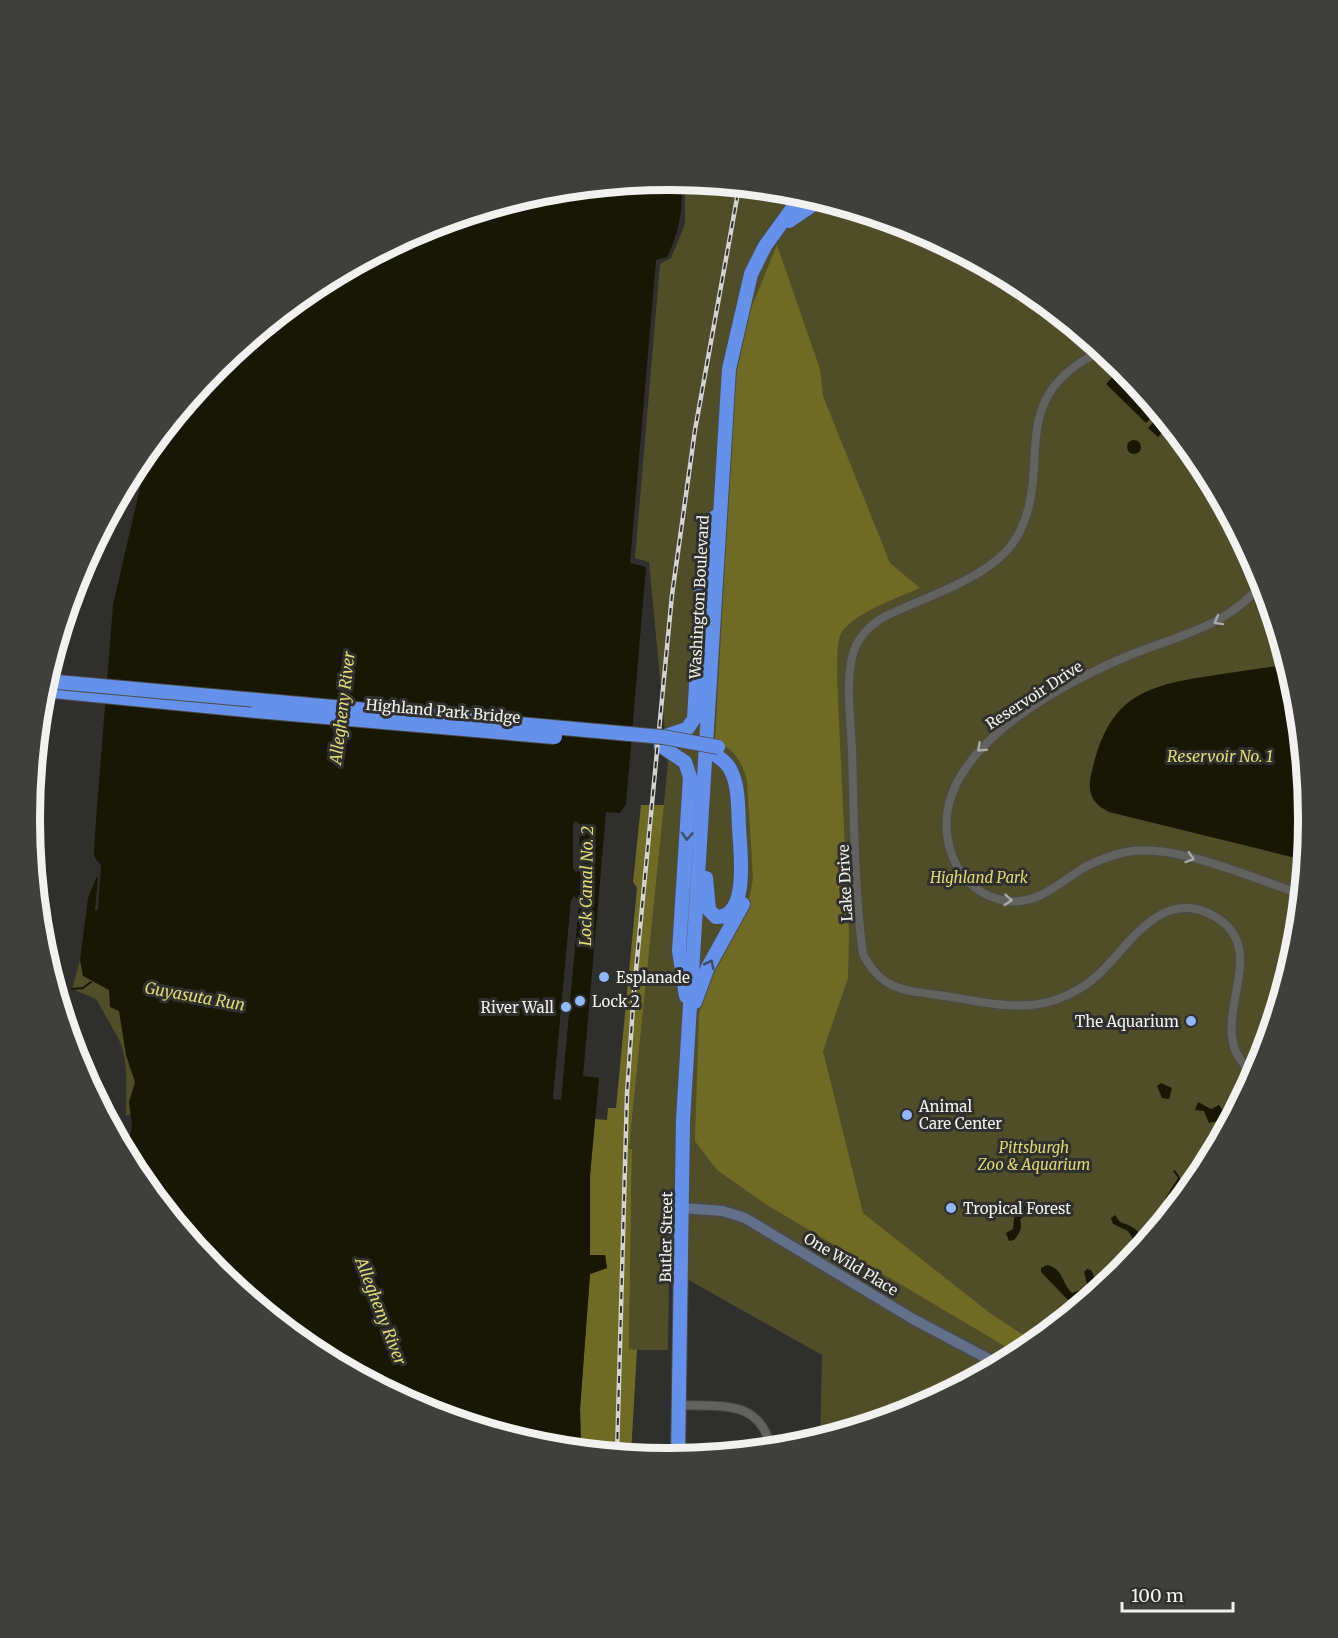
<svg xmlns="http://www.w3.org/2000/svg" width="1338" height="1638" font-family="Merriweather,serif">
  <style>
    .green { fill: #504e28 }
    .forest { fill: #6f6b24 }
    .water { fill: #181703; fill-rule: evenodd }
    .pier { fill: #2f2f2d; fill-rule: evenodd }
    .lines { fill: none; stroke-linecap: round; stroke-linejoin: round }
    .stream { stroke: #181703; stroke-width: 2 }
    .street-casing { stroke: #4b4b49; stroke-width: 10 }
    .secondary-casing { stroke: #4b4b49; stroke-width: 14 }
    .highway-casing { stroke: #4b4b49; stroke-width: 16 }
    .street { stroke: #62625f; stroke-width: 8 }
    .secondary { stroke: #637089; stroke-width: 10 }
    .highway { stroke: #6591eb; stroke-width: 14 }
    .rail-casing { stroke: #d3d3d1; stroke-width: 4.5 }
    .rail { stroke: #2f2f2d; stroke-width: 2; stroke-dasharray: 7; stroke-linecap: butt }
    .highway-bridge-casing { stroke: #4b4b49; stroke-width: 16; stroke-linecap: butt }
    .highway-bridge { stroke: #6591eb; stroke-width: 14 }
    .oneway { stroke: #aaaaa7 }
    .oneway2 { stroke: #3f4c66 }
    .poi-dot { fill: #93b7fd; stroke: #2f2f2d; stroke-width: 2 }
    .labels { text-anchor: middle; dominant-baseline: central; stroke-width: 6; stroke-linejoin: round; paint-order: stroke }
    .street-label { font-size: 15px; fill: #f1f1ef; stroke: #2f2f2d }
    .park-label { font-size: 15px; font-style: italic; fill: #ded875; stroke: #2f2f2d }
    .poi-label { font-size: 15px; fill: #f1f1ef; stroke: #2f2f2d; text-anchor: start }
    .water-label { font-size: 16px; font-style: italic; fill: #e1db78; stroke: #2f2f2d }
    .rim { fill: none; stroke: #f1f1ef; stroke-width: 8 }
  </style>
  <rect width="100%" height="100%" fill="#2f2f2d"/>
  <path class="green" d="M 685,182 L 794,192 L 914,229 L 1024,288 L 1121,367 L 1200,464 L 1259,575 L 1296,695 L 1308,819 L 1296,944 L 1259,1064 L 1200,1174 L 1121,1271 L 1024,1350 L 913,1409 L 820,1438 L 822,1355 L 669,1269 L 668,1350 L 629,1350 L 632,1150 L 629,1150 L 668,763 L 649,562 L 635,558 L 660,264 L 671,258 L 685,224 Z
    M 80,960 L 99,971 L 139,1013 L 136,1114 L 126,1115 C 126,1092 129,1061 119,1040 C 112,1027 104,1013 96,999 L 72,989 Z"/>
  <path class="forest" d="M 777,245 L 820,369 L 823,396 L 890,563 L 920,588 C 900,597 847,615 840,636 C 836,649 838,666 837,679 L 849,935 L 848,978 L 823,1051 L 863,1213 L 991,1314 L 1034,1342 L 1018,1354 L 767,1205 L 717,1170 L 695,1141 L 699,1015 L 708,977 L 750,896 L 753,878 L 747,781 C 742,761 734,749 715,741 L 735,379 L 750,311 Z
    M 641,805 L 664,805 L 629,1149 L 632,1149 L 629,1349 L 637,1350 L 631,1454 L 581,1449 L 580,1409 L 590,1274 L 607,1268 L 605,1255 L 590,1256 L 590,1175 L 595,1119 L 607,1120 L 608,1108 L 616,1108 L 637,888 L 633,882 Z"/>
  <path class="water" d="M 669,180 L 682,181 C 683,209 679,233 667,257 L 656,260 L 630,563 L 646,567 L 626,804 L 620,813 L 606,812 L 583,1076 L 599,1078 L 590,1175 L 590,1255 L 605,1255 L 607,1268 L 590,1274 L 580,1409 L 581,1449 L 544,1446 L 424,1409 L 314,1350 L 217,1271 L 138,1174 L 127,1155 L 132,1125 L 129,1102 L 135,1082 L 126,1055 L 119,1011 L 110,1007 L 109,990 L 83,976 L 80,960 L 88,898 L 101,866 L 94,856 L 94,846 L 113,605 L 146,462 L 152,446 L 217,367 L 314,288 L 425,229 L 545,192 ZM 574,896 L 579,902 L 561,1100 L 553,1099 L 571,901 Z
    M 1121,368 L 1157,412 L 1146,423 L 1106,384 Z
    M 1160,415 L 1169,426 L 1158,437 L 1148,428 Z
    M1127 447a7 7 0 1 1 14 0a7 7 0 1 1-14 0Z
    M 1287,665 C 1305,724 1310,798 1304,860 L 1109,812 C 1088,802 1087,788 1093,767 C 1110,698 1143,686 1209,676 C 1235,672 1261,668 1287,665 Z
    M 1161,1083 L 1172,1088 L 1169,1099 L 1162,1098 L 1157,1086 Z
    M 1198,1102 L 1211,1109 L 1219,1105 L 1226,1115 L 1222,1120 L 1209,1123 L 1204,1111 L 1195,1110 Z
    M 1175,1170 L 1182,1181 L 1178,1188 L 1179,1191 L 1174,1193 L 1170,1201 L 1165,1199 L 1178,1178 L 1173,1171 Z
    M 1026,1204 L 1029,1209 L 1020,1220 C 1023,1228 1019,1234 1014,1240 L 1009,1241 L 1006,1233 L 1013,1229 L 1014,1218 Z
    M 1115,1215 L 1120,1222 C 1132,1226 1145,1231 1138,1247 L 1128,1231 L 1113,1224 L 1111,1218 Z
    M 1047,1265 C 1063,1268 1062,1284 1072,1293 L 1085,1289 L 1087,1284 L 1084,1272 L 1087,1269 L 1091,1270 C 1099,1283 1094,1295 1080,1302 L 1067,1299 L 1041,1272 L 1041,1268 Z"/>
  <path class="pier" d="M 575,821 L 580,824 L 579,869 L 576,872 L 573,869 L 573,825 Z
    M 91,856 L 101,866 L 98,910 L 95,910 L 98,877 L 95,877 L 98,867 Z
    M 574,896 L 579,902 L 561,1100 L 553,1099 L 571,901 ZM 575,900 L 559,1097 L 557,1097 L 574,902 Z"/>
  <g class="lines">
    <path class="stream" d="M 72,989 L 83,988 L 91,982"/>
    <g class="street-casing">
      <path id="street" d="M 1101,351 C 1002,398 1055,466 1018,535 C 995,578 925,596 884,617 C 870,625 857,638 853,654 C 845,683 851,720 852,750 C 854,817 854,887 863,954 C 881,989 901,990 938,995 C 975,1000 1018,1013 1055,1000 C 1070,995 1086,986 1098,975 C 1128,947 1158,891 1208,913 C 1284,948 1193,1030 1254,1073
        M 1262,583 C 1226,630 1167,638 1116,661 C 1049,691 924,759 950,849 C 957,874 976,895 1002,900 C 1037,908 1060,881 1087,866 C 1099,860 1113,855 1126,852 C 1173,842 1254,879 1301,894
        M 679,1405 C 719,1407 760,1398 771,1448"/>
    </g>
    <g class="secondary-casing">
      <path id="secondary" d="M 682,1208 L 723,1211 L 745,1218 L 913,1319 L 998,1364"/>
    </g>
    <g class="highway-casing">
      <path id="highway" d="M 789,221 L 820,200
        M 43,690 L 257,711
        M 663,737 L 687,729 L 694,719 L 704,551 L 715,517
        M 661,746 L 685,762 L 690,777 L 679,951 L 686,996
        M 706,878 L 709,910 L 716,917 C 750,919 740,848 739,828 C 738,810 739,789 732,773 C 729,765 724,761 717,756
        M 695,1002 L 707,969 L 743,904
        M 678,1457 L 683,1120 L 729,369 L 751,274 L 765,246 L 802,195"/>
    </g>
    <use href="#street" class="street"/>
    <use href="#secondary" class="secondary"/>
    <use href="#highway" class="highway"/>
    <g class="rail-casing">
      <path id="rail" d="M 617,1453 L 627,1094 L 634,991 L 672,595 L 695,430 L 739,187"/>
    </g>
    <use href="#rail" class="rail"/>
    <g class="highway-bridge-casing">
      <path id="highway-bridge" d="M 46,681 L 663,737 L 718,747
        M 257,711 L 555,737"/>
    </g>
    <use href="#highway-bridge" class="highway-bridge"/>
  </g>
  <defs><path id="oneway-chevron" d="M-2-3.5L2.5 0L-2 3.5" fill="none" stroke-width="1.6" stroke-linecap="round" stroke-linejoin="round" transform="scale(1.5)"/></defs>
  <g class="oneway">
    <use href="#oneway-chevron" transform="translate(1218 621) rotate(151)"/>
    <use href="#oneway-chevron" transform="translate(981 748) rotate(137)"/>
    <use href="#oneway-chevron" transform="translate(1190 858) rotate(18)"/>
    <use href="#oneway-chevron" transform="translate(1008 900) rotate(5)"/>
  </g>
  <g class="oneway2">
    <use href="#oneway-chevron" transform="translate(687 836) rotate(94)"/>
    <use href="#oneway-chevron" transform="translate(710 964) rotate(-63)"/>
  </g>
  <g class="poi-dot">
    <circle cx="604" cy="977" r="6"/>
    <circle cx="580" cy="1001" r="6"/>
    <circle cx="566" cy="1007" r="6"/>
    <circle cx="1191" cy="1021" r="6"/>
    <circle cx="907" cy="1115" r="6"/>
    <circle cx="951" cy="1208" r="6"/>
  </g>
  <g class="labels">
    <g class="street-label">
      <text transform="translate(699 597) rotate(-87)">Washington Boulevard</text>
      <text transform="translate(1034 695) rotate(-33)">Reservoir Drive</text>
      <text transform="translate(443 711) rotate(5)">Highland Park Bridge</text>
      <text transform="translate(845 883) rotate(-93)">Lake Drive</text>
      <text transform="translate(666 1237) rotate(-89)">Butler Street</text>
      <text transform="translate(851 1264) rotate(31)">One Wild Place</text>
    </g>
    <g class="park-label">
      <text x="979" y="877">Highland Park</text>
      <text x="1034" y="1147">Pittsburgh<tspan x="1034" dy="17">Zoo &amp; Aquarium</tspan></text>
    </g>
    <g class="poi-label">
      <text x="616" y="977">Esplanade</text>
      <text x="592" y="1001">Lock 2</text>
      <text x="554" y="1007" text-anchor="end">River Wall</text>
      <text x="1179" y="1021" text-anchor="end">The Aquarium</text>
      <text x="919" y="1106">Animal<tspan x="919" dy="17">Care Center</tspan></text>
      <text x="963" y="1208">Tropical Forest</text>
    </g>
    <g class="water-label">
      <text transform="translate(342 708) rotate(-83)">Allegheny River</text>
      <text x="1220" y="756">Reservoir No. 1</text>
      <text transform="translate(586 886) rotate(-89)">Lock Canal No. 2</text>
      <text transform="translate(195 996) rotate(10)">Guyasuta Run</text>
      <text transform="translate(381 1311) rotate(69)">Allegheny River</text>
    </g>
  </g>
  <path d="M0 0H1338V1638H0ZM668 190H670A628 628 0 0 1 1298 818V820A628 628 0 0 1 670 1448H668A628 628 0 0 1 40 820V818A628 628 0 0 1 668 190Z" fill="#3f3f3d" fill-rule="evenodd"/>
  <path class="rim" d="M668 190H670A628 628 0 0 1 1298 818V820A628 628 0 0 1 670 1448H668A628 628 0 0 1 40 820V818A628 628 0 0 1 668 190Z"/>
  <path d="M1122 1602v9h111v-9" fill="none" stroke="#f1f1ef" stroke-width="3"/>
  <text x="1131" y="1602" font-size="18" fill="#f1f1ef" stroke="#2f2f2d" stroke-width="4.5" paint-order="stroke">100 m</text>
</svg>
